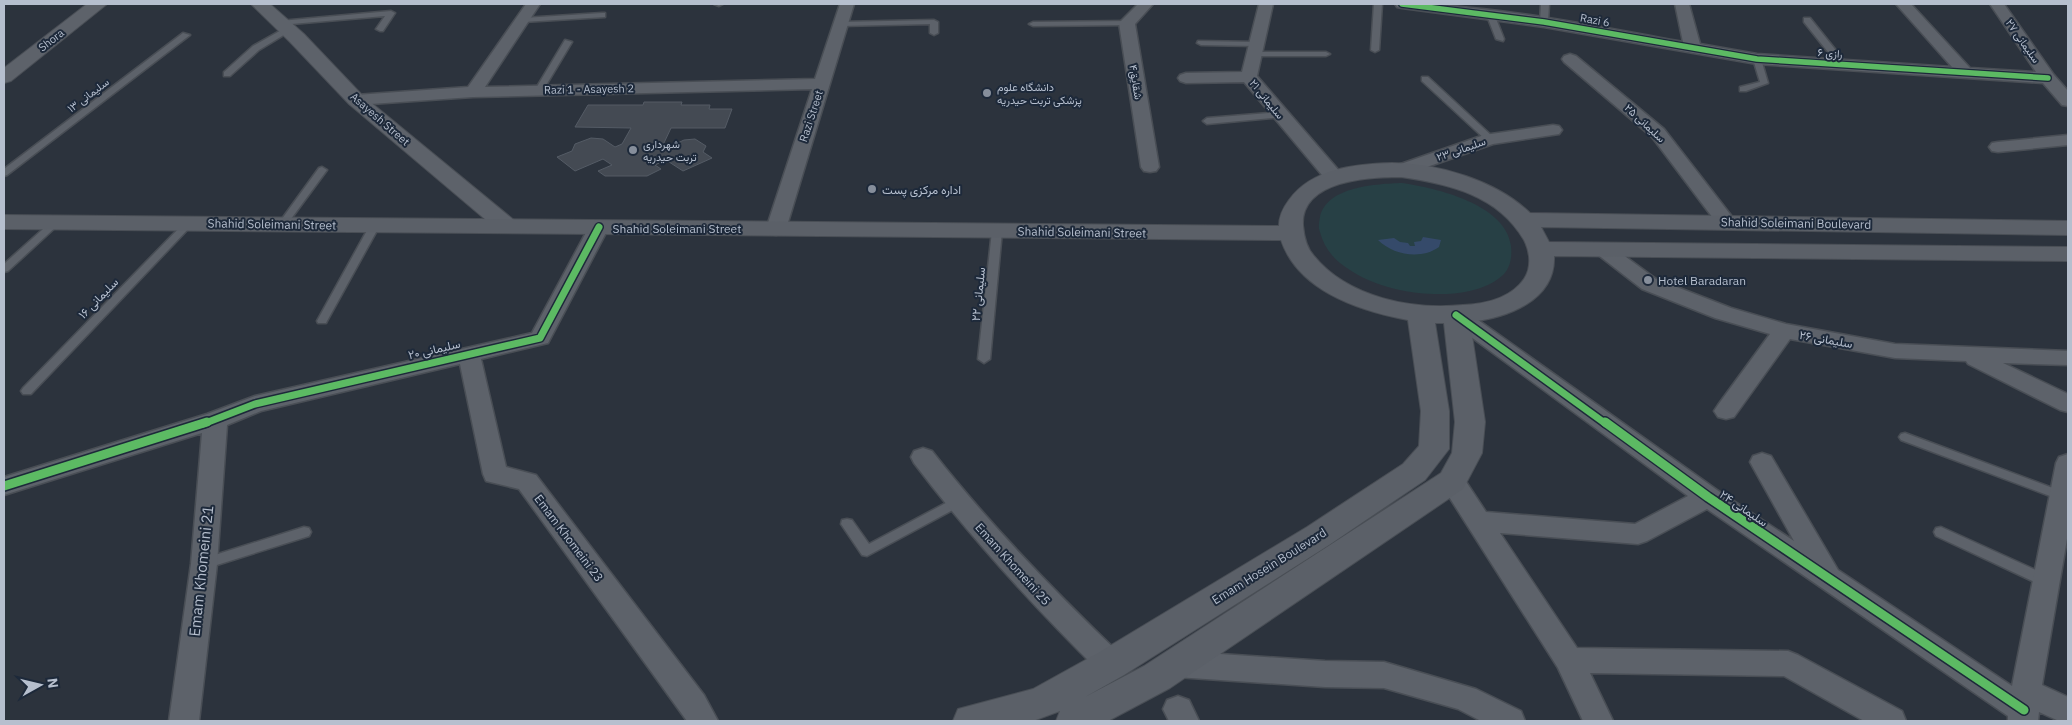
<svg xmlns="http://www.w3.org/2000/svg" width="2072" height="725" font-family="'IBM Plex Sans',Vazirmatn,sans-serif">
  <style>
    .green { fill: #274045 }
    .water { fill: #354a6a }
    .building { fill: #444a53; stroke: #545b65 }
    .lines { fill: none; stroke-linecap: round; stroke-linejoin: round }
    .service-casing { stroke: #494e55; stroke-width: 3 }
    .minor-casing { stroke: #494e55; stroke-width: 3 }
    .tertiary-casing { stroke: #494e55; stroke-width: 2 }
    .secondary-casing { stroke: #494e55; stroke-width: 2 }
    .service { fill: #5d626a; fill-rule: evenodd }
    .minor { fill: #5d626a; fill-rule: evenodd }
    .tertiary { fill: #5d626a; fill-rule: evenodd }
    .secondary { fill: #5b6068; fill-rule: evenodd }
    .cycleway-far2-casing { stroke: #1d293a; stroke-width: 8 }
    .cycleway-far1-casing { stroke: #1d293a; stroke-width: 10 }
    .cycleway-casing { stroke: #1d293a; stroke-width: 12 }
    .cycleway-far2 { stroke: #5cba63; stroke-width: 5.5 }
    .cycleway-far1 { stroke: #5cba63; stroke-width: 7 }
    .cycleway { stroke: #5cba63; stroke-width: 9 }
    .poi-dot { fill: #868e9b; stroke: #1d293a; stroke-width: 2 }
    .labels { text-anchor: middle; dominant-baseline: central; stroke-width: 4; stroke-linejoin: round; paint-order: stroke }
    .far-street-label { font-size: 11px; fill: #b6bfce; stroke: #1d293a }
    .far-poi-label { font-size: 11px; fill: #b6bfce; stroke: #1d293a; text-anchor: start }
    .poi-label { font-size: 12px; fill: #b6bfce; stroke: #1d293a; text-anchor: start }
    .street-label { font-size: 12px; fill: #b6bfce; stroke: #1d293a }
    .near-street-label { font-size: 15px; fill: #b6bfce; stroke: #1d293a }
  </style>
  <rect width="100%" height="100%" fill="#2c333d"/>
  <path class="green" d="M 1402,183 C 1436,188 1506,204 1511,246 C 1512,256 1511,266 1504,274 C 1490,288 1466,293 1447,294 C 1410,295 1370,287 1340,263 C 1330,255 1323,244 1320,232 C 1318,227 1319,223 1320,217 C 1327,186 1377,184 1402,183 Z"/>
  <path class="water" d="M 1423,237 L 1441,240 L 1439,247 C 1421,260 1393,255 1378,240 L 1394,238 L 1400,242 L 1408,243 L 1410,246 L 1415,246 L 1414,242 L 1421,241 Z"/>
  <path class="building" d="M 644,102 L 682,102 L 681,105 L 710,105 L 709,109 L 732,109 L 725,128 L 671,128 L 663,145 L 667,148 L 684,140 L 695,139 L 706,146 L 703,152 L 712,158 L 683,171 L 666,160 L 655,165 L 661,169 L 647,176 L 605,176 L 598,171 L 612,165 L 603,159 L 575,171 L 557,157 L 572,151 L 575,144 L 591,138 L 603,139 L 615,147 L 622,144 L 631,128 L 575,127 L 588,105 L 643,105 Z"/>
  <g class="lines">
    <g class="service-casing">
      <path id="service" d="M 714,4 L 723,4 L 719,6 Z
        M 1374,4 L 1382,4 L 1379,50 L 1375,52 L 1371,50 Z
        M 1541,4 L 1549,4 L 1548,22 L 1544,24 L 1540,22 Z
        M 391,11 L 395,13 L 383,31 L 380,31 L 376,29 L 385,16 L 280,25 L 276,23 L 280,21 Z
        M 602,13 L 605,13 L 605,17 L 523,22 L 519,20 L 523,18 Z
        M 1488,14 L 1495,16 L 1504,39 L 1503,41 L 1496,39 L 1487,16 Z
        M 1804,18 L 1810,18 L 1846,63 L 1846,67 L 1840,67 L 1804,22 Z
        M 934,20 L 938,22 L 938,33 L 934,35 L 930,33 L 930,24 L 840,26 L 836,24 L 840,22 Z
        M 1130,21 L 1130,25 L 1127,25 L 1033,26 L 1029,24 L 1033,22 Z
        M 285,28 L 292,30 L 259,50 L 230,76 L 224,76 L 224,72 L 253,46 Z
        M 183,33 L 190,35 L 7,175 L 4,176 L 4,169 Z
        M 565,40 L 572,42 L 542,92 L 536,92 L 535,90 Z
        M 1198,41 L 1256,42 L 1260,44 L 1256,46 L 1201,45 L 1197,43 Z
        M 1251,52 L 1326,52 L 1330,54 L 1326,56 L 1251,56 Z
        M 1754,57 L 1761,59 L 1768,83 L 1746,91 L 1740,91 L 1740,87 L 1760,82 L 1753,59 Z
        M 1422,77 L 1428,77 L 1493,137 L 1493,141 L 1487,141 L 1422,81 Z
        M 1280,112 L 1283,113 L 1283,117 L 1207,124 L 1203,121 L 1207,118 Z
        M 322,167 L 327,170 L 285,227 L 279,227 L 277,225 L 279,223 L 319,168 Z
        M 55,220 L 58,221 L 60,223 L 58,225 L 8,271 L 4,272 L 4,264 L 52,221 Z
        M 188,221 L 193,224 L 191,226 L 31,394 L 23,394 L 21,391 L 23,388 L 185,222 Z
        M 375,222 L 380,225 L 327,321 L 326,323 L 318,323 L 317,321 L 370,225 Z
        M 997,228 L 1002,231 L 990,359 L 984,363 L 978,359 L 992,231 Z
        M 1905,433 L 2066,493 L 2068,496 L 2066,499 L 2058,499 L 1901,440 L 1899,437 L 1901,434 Z
        M 957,497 L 962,499 L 963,502 L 962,505 L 867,556 L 862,555 L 841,524 L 842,520 L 847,519 L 852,520 L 869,544 Z
        M 304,527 L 309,528 L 311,532 L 309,536 L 204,569 L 199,568 L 197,564 L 199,560 Z
        M 1941,527 L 2051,577 L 2053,581 L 2051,585 L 2046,587 L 2041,585 L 1936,536 L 1934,532 L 1936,528 Z"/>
    </g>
    <g class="minor-casing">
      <path id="minor" d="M 526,4 L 540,4 L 485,87 L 815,79 L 840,4 L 854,4 L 786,229 L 783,233 L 776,235 L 769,233 L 766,229 L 812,89 L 473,97 L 356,105 L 350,104 L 348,100 L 350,96 L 356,95 L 468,87 Z
        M 1138,4 L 1153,4 L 1135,24 L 1159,167 L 1156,171 L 1150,172 L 1144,171 L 1141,167 L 1119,23 Z
        M 1259,4 L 1273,4 L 1257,76 L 1341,173 L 1343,177 L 1341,181 L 1334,183 L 1327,181 L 1244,82 L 1186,83 L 1180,81 L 1178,78 L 1180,75 L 1186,73 L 1242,72 Z
        M 1395,4 C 1492,4 1588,25 1683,42 L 1675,4 L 1689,4 L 1700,44 L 1757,54 L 1952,67 L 1896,4 L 1911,4 L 1970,68 L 2036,72 L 1990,4 L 2004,4 L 2054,75 L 2068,91 L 2068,106 L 2062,105 L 2043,83 L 1757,64 L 1544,27 L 1402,8 L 1397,7 Z
        M 1570,54 L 1576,56 L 1664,129 L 1733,218 L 1736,222 L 1733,226 L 1726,228 L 1719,226 L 1652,137 L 1564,62 L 1562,59 L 1564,56 Z
        M 1553,125 L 1559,126 L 1562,130 L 1559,134 L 1493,144 L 1401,176 L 1395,174 L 1392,170 L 1395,166 L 1484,135 Z
        M 2068,135 L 2068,145 L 1998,152 L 1992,151 L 1989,147 L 1992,143 L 1998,142 Z
        M 599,221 L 606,223 L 609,227 L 548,343 L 481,359 L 506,467 L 536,475 L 704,695 L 718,721 L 687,721 L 519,489 L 486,481 L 483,474 L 460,364 L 261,411 L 227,425 L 217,564 L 199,721 L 169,721 L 191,564 L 202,433 L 4,495 L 4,477 L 207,414 L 255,396 L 532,333 L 589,227 L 592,223 Z
        M 1604,244 L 1611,246 L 1656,279 L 1731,308 L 1786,324 L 1895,344 L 2068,351 L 2068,365 L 2003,363 L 2068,394 L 2068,412 L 2060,410 L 1968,364 L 1966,361 L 1895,358 L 1790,339 L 1734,417 L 1726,419 L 1718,417 L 1714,411 L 1718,405 L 1770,334 L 1715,318 L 1642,289 L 1597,254 L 1594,250 L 1597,246 Z
        M 1456,308 L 1464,310 L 1717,490 L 1794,541 L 1750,462 L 1753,456 L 1762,453 L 1771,456 L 1838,570 L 2012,686 L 2056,463 L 2059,457 L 2068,454 L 2068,533 L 2042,685 L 2068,697 L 2068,721 L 2059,721 L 2039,712 L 2038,721 L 2008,721 L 2008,716 L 1707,509 L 1647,541 L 1638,544 L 1500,533 L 1577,648 L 1788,651 L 1798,655 L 1902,711 L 1906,721 L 1864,721 L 1784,676 L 1590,673 L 1613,721 L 1583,721 L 1558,668 L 1439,481 L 1443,474 L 1452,472 L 1461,474 L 1486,512 L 1635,524 L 1688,496 L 1448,320 L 1445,315 L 1448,310 Z
        M 923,448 L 932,451 C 989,524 1054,591 1121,655 L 1126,664 L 1121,673 L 1111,677 L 1101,673 C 1034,607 971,538 914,463 L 911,457 L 914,451 Z
        M 1176,651 L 1325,661 L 1384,662 L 1476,689 L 1521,711 L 1525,721 L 1481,721 L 1458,709 L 1384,688 L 1325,687 L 1176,677 L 1166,673 L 1161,664 L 1166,655 Z
        M 1178,696 L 1189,700 L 1199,721 L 1169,721 L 1163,709 L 1167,700 Z"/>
    </g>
    <g class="tertiary-casing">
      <path id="tertiary" d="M 87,4 L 107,4 L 11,81 L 4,83 L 4,68 Z
        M 251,4 L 270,4 L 304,34 L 363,96 L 515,221 L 519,226 L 515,231 L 507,233 L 499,231 L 349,104 L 290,42 Z"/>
    </g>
    <g class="secondary-casing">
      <path id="secondary" d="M 1392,163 C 1438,163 1497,181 1530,213 L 2068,221 L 2068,235 L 1541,227 L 1549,242 L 2068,247 L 2068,261 L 1554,256 C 1556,301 1506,318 1470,322 L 1485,422 L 1482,453 L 1463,489 L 1170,688 L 1108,721 L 1056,721 L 1060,711 L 1033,721 L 953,721 L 958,709 L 1033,689 L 1098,653 L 1307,527 L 1403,464 L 1419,446 L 1421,411 L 1408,320 C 1360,311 1298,291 1281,240 L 4,229 L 4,215 L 1279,226 C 1279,216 1283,208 1289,200 C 1312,168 1356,164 1392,163 ZM 1401,177 C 1449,184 1498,195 1524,240 C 1530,252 1532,267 1524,279 C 1511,298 1485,304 1463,305 C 1413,310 1348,298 1314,256 C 1306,247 1304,236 1303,225 C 1301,180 1370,177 1401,177 ZM 1435,323 L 1444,323 L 1455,422 L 1452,453 L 1441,473 L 1144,666 L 1085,697 L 1124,675 L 1329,545 L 1425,480 L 1449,449 L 1449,411 Z"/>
    </g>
    <use href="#service" class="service"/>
    <use href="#minor" class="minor"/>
    <use href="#tertiary" class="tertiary"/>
    <use href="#secondary" class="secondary"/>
    <g class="cycleway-far2-casing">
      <path id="cycleway-far2" d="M 1402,4 L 1544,22 L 1757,59 L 2048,78"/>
    </g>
    <g class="cycleway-far1-casing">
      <path id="cycleway-far1" d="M 1456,315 L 1606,424
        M 203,424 L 255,404 L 540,338 L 599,227"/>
    </g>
    <g class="cycleway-casing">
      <path id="cycleway" d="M 1605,422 L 1708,497 L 2024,710
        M 4,486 L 207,422"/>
    </g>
    <use href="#cycleway-far2" class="cycleway-far2"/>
    <use href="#cycleway-far1" class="cycleway-far1"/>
    <use href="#cycleway" class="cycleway"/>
  </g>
  <g class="poi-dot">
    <circle cx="987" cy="93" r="5"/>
    <circle cx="633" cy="150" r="5"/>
    <circle cx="872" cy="189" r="5"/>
    <circle cx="1648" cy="280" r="5"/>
  </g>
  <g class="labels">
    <g class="far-street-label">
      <text transform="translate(1595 20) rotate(10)">Razi 6</text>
      <text transform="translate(51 40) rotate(-38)">Shora</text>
      <text transform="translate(2023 41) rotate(55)">سلیمانی ۲۷</text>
      <text transform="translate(1830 53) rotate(4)">رازی ۶</text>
      <text transform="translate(1136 82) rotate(81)">شقایق۴</text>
      <text transform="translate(589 89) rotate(-1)">Razi 1 - Asayesh 2</text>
      <text transform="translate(88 95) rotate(-37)">سلیمانی ۱۳</text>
      <text transform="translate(1267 99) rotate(51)">سلیمانی ۲۱</text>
      <text transform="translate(811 116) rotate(-72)">Razi Street</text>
      <text transform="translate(380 119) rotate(41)">Asayesh Street</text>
      <text transform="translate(1645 123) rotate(43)">سلیمانی ۲۵</text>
      <text transform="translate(1461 149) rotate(-19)">سلیمانی ۲۳</text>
    </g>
    <g class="far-poi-label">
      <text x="997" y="87">دانشگاه علوم<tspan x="997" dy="13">پزشکی تربت حیدریه</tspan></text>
      <text x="643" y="144">شهرداری<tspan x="643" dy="13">تربت حیدریه</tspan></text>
    </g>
    <g class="poi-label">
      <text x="882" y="189">اداره مرکزی پست</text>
      <text x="1658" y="280">Hotel Baradaran</text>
    </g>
    <g class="street-label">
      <text transform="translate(1796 223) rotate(1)">Shahid Soleimani Boulevard</text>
      <text transform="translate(272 224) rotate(1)">Shahid Soleimani Street</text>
      <text x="677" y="228">Shahid Soleimani Street</text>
      <text transform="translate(1082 232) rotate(1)">Shahid Soleimani Street</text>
      <text transform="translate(978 294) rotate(-84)">سلیمانی ۲۲</text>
      <text transform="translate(98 298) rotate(-46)">سلیمانی ۱۶</text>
      <text transform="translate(1826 339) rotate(10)">سلیمانی ۲۶</text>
      <text transform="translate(434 349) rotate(-13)">سلیمانی ۲۰</text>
      <text transform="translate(1744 508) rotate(34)">سلیمانی ۲۴</text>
      <text transform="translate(569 538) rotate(53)">Emam Khomeini 23</text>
      <text transform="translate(1013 564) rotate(48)">Emam Khomeini 25</text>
      <text transform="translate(1269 566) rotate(-32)">Emam Hosein Boulevard</text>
    </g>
    <g class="near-street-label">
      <text transform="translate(201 571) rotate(-84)">Emam Khomeini 21</text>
    </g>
  </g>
  <rect width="2072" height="725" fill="none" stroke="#b6bfce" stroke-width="10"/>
  <g transform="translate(40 685) rotate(82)" stroke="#1d293a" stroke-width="4" paint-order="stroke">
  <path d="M0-4L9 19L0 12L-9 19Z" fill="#b6bfce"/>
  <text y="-8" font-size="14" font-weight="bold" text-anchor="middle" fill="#b6bfce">N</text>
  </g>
</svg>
